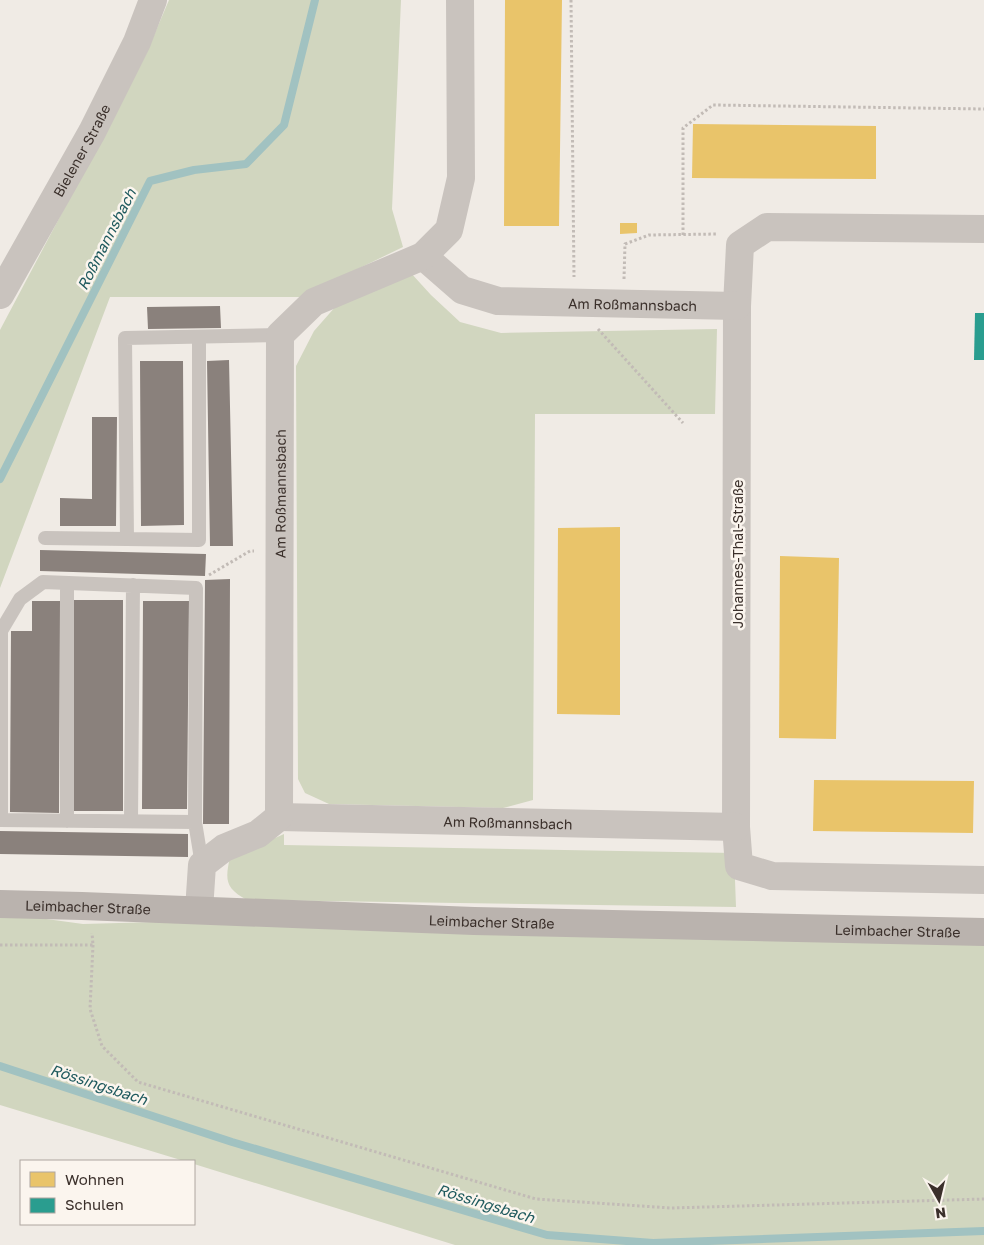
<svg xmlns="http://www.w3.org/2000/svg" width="984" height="1245" font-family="'Golos Text',sans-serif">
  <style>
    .green { fill: #d1d6bf }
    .homes { fill: #e9c46a }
    .schools { fill: #2a9d8f }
    .industry { fill: #8a817c }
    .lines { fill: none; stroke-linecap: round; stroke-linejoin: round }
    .stream { stroke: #a1c2c1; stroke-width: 8 }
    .path { stroke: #c2bbb6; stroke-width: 3; stroke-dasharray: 2.5 2.5; stroke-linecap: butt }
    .lane { stroke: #c9c3be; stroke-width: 14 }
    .street { stroke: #c9c3be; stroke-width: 28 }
    .secondary { stroke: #bab3ae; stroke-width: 28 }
    .labels { text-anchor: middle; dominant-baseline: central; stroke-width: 5; stroke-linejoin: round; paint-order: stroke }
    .street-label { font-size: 14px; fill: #3b302b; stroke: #fbf5ee }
    .water-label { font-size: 15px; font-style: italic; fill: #1f5a5e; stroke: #fbf5ee }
  </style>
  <rect width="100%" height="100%" fill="#f0ebe5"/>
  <path class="green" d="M 169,0 L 401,0 L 392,209 L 403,247 L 300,297 L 110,297 L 0,588 L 0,330 L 146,54 Z
    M 410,272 L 431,295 L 460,322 L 501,333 L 717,329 L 715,414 L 535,414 L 533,800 L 503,808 L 329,804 L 305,793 L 298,779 L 296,366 L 314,331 L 336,306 Z
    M 284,834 L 284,845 L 734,853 L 736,907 L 247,900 C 225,888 225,880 230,857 L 253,848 Z
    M 0,915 L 17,915 L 83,924 L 192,921 L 984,942 L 984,1245 L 455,1245 L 194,1164 L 194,1161 L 184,1161 L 0,1105 Z"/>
  <path class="homes" d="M 505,0 L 562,0 L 559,226 L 504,226 Z
    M 693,124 L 876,126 L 876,179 L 692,178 Z
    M 620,223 L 637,223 L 637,233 L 620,234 Z
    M 620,527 L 620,715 L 557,714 L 558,528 Z
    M 780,556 L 839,558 L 836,739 L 779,738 Z
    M 814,780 L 974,781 L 973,833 L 813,831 Z"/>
  <path class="schools" d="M 975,313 L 984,313 L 984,360 L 974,360 Z"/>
  <path class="industry" d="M 220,306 L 221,328 L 148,329 L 147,307 Z
    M 229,360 L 233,546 L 210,546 L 207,361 Z
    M 140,361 L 183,361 L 184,525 L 141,526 Z
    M 92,417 L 117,417 L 116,526 L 60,526 L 60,498 L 92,499 Z
    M 40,550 L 206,554 L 205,576 L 40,571 Z
    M 230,579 L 229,824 L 203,824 L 205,580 Z
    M 74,600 L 123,600 L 123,811 L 74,811 Z
    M 32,601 L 60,601 L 59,813 L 10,812 L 11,631 L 32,631 Z
    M 143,601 L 189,601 L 187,809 L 142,809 Z
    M 0,831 L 188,834 L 188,857 L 0,854 Z"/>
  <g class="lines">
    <path class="stream" d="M 0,479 L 150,181 L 194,170 L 246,164 L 284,125 L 315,0
      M 0,1066 L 232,1142 L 547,1235 L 653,1243 L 984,1231"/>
    <path class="path" d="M 571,0 L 574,277
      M 683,235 L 683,128 L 713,105 L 984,109
      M 624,279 L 625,244 L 649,235 L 717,234
      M 598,329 L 683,423
      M 209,575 L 250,551 L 254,551
      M 0,945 L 93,945 L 92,933
      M 93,945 L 90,1009 L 102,1046 L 138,1082 L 536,1199 L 671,1208 L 984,1199"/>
    <path class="lane" d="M 199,337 L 199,540 L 127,539 L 125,338 L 280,335
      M 45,538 L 127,539
      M 0,820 L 195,822
      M 1,820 L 1,631 L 20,599 L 43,582 L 196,588 L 195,822 L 202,865
      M 67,821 L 67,583
      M 131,821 L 133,585"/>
    <g class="street">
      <path d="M 984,229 L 767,227 L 740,245 L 737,306 L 736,827 L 739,866 L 772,876 L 984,880"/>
      <path id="s1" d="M 423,256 L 462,290 L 498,301 L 737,306"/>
      <path id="s2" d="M 0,295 L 92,132 L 137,42 L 153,0"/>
      <path id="s3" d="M 279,817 L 736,827"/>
      <path id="s4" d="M 199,910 L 202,865 L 224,848 L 258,834 L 279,817 L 280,335 L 314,302 L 423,256 L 449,230 L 461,178 L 460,0"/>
    </g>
    <path class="secondary" id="s5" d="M 0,904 L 82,906 L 474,921 L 984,932"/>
  </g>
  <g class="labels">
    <g class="street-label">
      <text stroke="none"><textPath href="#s2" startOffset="166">Bielener Straße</textPath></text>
      <text stroke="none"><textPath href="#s1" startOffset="224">Am Roßmannsbach</textPath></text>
      <text stroke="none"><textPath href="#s4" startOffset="460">Am Roßmannsbach</textPath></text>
      <text transform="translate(737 554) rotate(-90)">Johannes-Thal-Straße</text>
      <text stroke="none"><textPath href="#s3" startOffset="229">Am Roßmannsbach</textPath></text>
      <text stroke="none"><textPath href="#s5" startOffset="88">Leimbacher Straße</textPath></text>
      <text stroke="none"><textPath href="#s5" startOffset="492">Leimbacher Straße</textPath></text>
      <text stroke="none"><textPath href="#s5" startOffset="898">Leimbacher Straße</textPath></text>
    </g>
    <g class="water-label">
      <text transform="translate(106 239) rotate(-63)">Roßmannsbach</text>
      <text transform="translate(99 1084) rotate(18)">Rössingsbach</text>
      <text transform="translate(486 1203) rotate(17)">Rössingsbach</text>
    </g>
  </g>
  <rect x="20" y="1160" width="175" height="65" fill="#fbf5ee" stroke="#aea6a0"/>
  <rect x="30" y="1172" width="25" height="15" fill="#e9c46a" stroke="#aea6a0"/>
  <text x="65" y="1185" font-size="15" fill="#3b302b">Wohnen</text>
  <rect x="30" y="1198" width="25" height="15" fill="#2a9d8f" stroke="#aea6a0"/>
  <text x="65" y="1210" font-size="15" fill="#3b302b">Schulen</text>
  <g transform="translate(939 1200) rotate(172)" stroke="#fbf5ee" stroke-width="4" paint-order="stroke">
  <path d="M0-4L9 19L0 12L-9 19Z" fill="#3b302b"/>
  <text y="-8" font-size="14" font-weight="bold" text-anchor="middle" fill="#3b302b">N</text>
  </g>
</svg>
